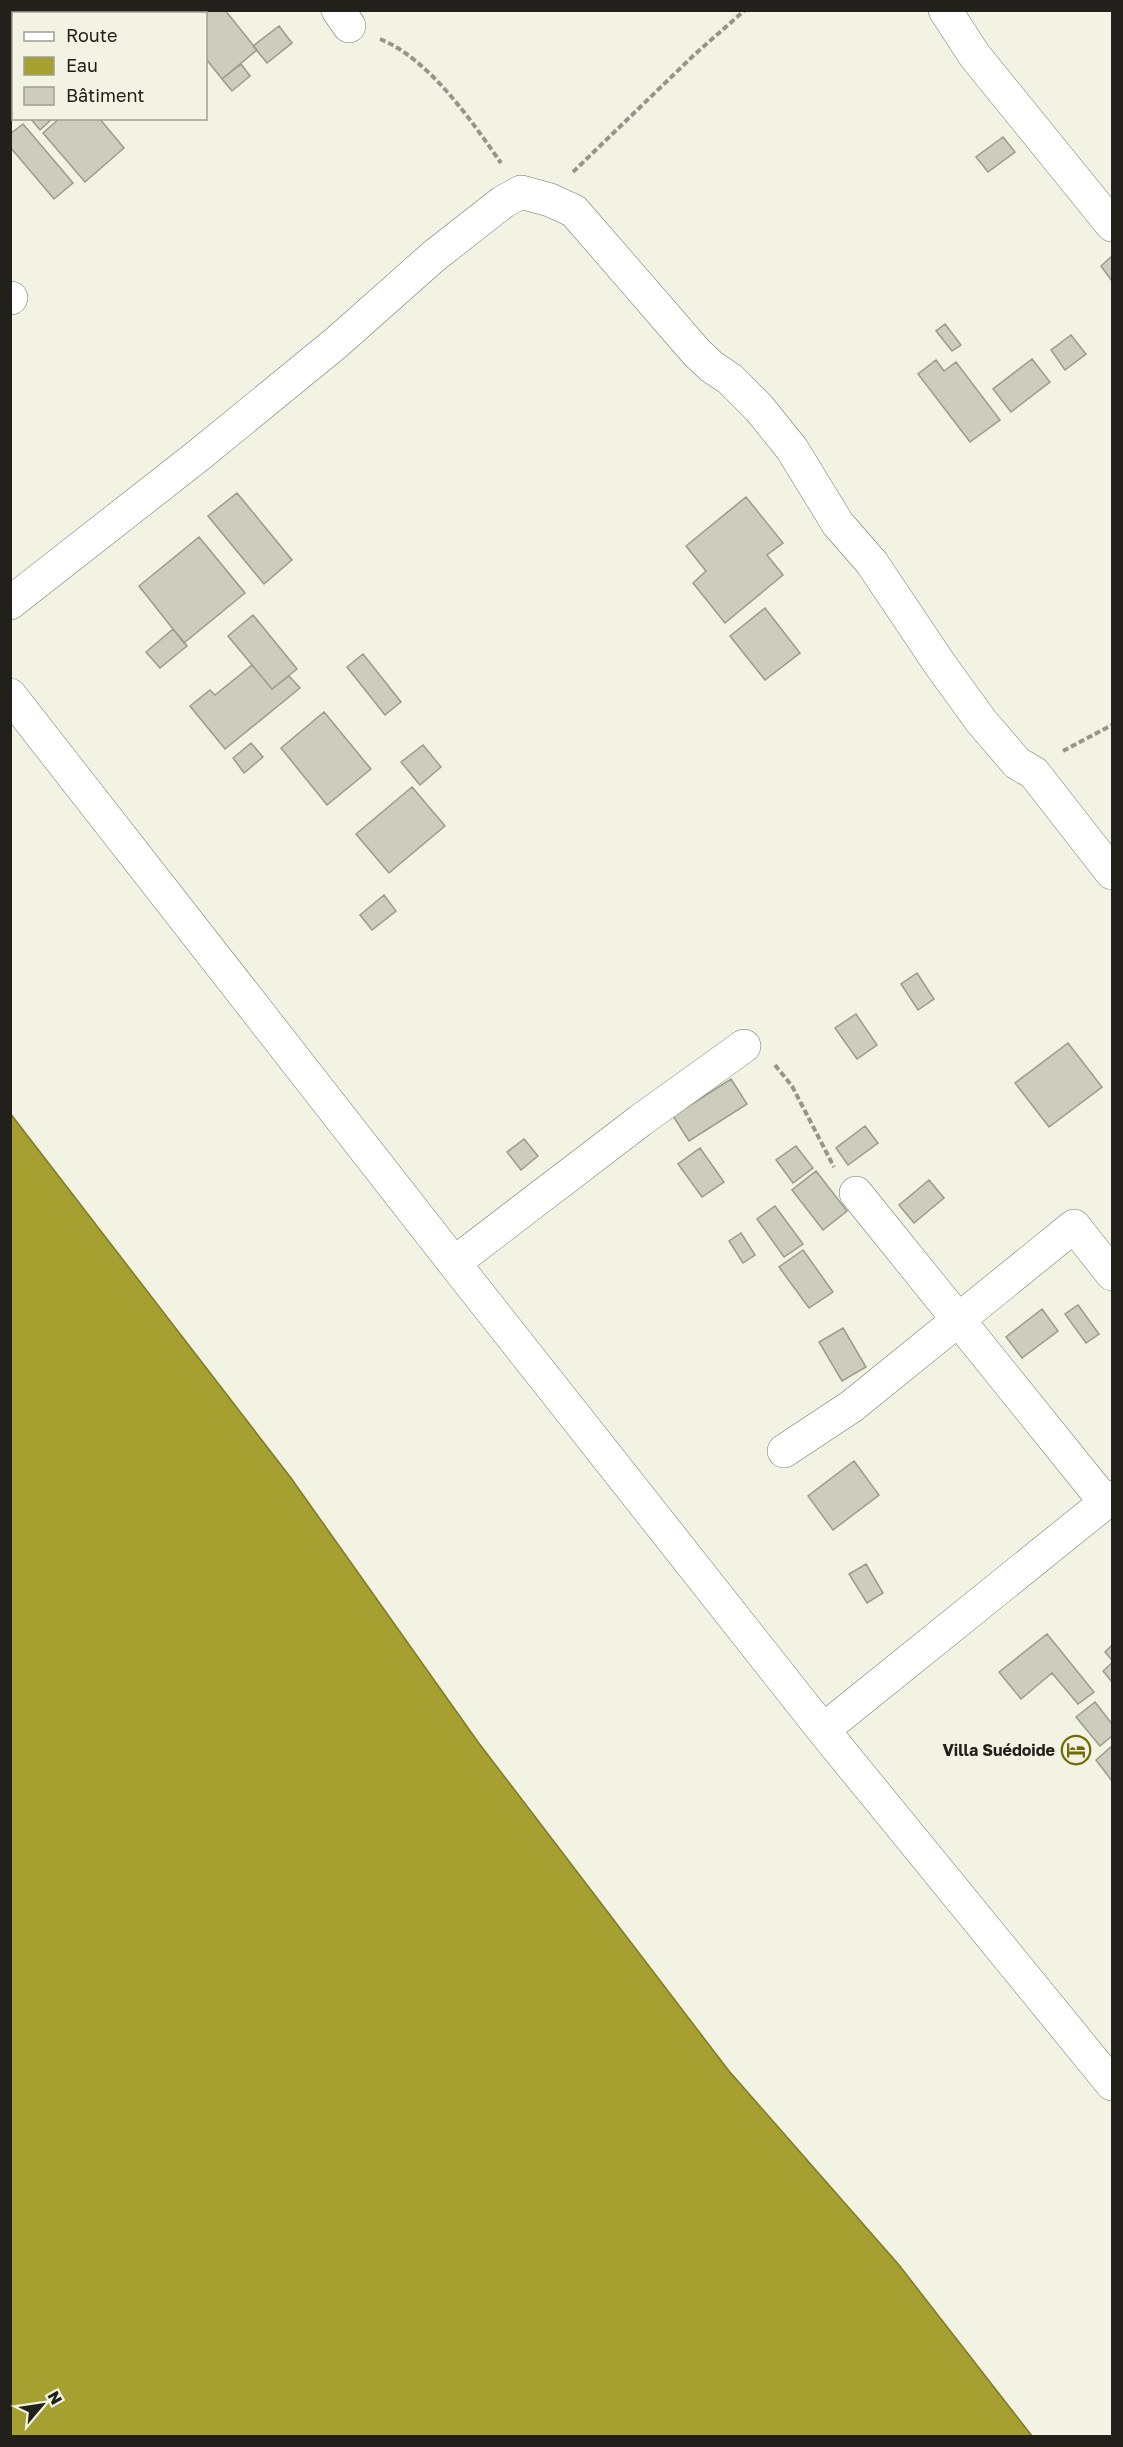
<svg xmlns="http://www.w3.org/2000/svg" width="1123" height="2447" font-family="'Golos Text',sans-serif">
  <style>
    .water { fill: #a5a030; stroke: #7d7a2a; stroke-width: 1.5 }
    .building { fill: #cdcdbe; stroke: #9b9b8c; stroke-width: 1.5 }
    .lines { fill: none; stroke-linecap: round; stroke-linejoin: round }
    .minor-casing { stroke: #767668; stroke-width: 34 }
    .path { stroke: #95958a; stroke-width: 4; stroke-dasharray: 6 3; stroke-linecap: butt }
    .minor { stroke: #fff; stroke-width: 33 }
    .labels { text-anchor: middle; dominant-baseline: central; stroke-width: 4.5; stroke-linejoin: round; paint-order: stroke }
    .poi-label { font-size: 16px; font-weight: bold; fill: #21201b; stroke: #f3f3e3; text-anchor: end }
  </style>
  <rect width="100%" height="100%" fill="#f3f3e3"/>
  <path class="water" d="M 10,1113 L 291,1478 L 478,1742 L 729,2071 L 899,2265 L 1032,2436 L 11,2436 Z"/>
  <path class="building" d="M 101,10 L 126,10 L 128,14 L 97,14 Z
    M 138,10 L 181,10 L 178,14 L 135,14 Z
    M 196,10 L 225,10 L 257,50 L 222,79 L 206,59 L 206,14 L 192,14 Z
    M 10,11 L 14,14 L 14,78 L 10,80 Z
    M 279,26 L 292,43 L 267,63 L 253,46 Z
    M 241,64 L 250,76 L 232,91 L 222,79 Z
    M 30,118 L 53,118 L 40,130 Z
    M 60,118 L 99,118 L 124,148 L 85,182 L 43,133 Z
    M 23,124 L 73,183 L 54,199 L 10,147 L 10,134 Z
    M 1003,137 L 1015,152 L 988,172 L 976,157 Z
    M 1112,256 L 1112,281 L 1101,266 Z
    M 945,324 L 961,345 L 952,351 L 936,331 Z
    M 1071,335 L 1086,354 L 1065,370 L 1051,350 Z
    M 1032,359 L 1050,382 L 1011,412 L 993,389 Z
    M 936,360 L 944,371 L 956,362 L 1000,420 L 970,442 L 918,374 Z
    M 237,493 L 292,560 L 264,584 L 208,516 Z
    M 746,497 L 783,543 L 767,555 L 783,575 L 725,623 L 693,583 L 706,571 L 686,546 Z
    M 199,537 L 245,593 L 184,643 L 139,586 Z
    M 765,608 L 800,653 L 765,680 L 730,636 Z
    M 253,615 L 297,669 L 272,689 L 228,636 Z
    M 173,629 L 187,646 L 160,668 L 146,652 Z
    M 363,654 L 401,702 L 385,715 L 347,667 Z
    M 252,665 L 272,689 L 289,676 L 300,688 L 225,749 L 190,706 L 210,690 L 215,695 Z
    M 324,712 L 371,769 L 327,805 L 281,748 Z
    M 251,743 L 263,757 L 244,773 L 233,758 Z
    M 423,745 L 441,767 L 420,785 L 401,762 Z
    M 412,787 L 445,826 L 389,873 L 356,834 Z
    M 384,895 L 396,911 L 372,930 L 360,915 Z
    M 917,973 L 934,999 L 918,1010 L 901,984 Z
    M 856,1014 L 877,1045 L 857,1059 L 835,1028 Z
    M 1068,1043 L 1102,1087 L 1049,1127 L 1015,1083 Z
    M 731,1079 L 747,1104 L 689,1141 L 673,1116 Z
    M 865,1126 L 878,1143 L 848,1165 L 836,1148 Z
    M 524,1139 L 538,1156 L 521,1170 L 507,1152 Z
    M 796,1146 L 813,1168 L 793,1183 L 776,1160 Z
    M 700,1148 L 724,1182 L 702,1197 L 678,1164 Z
    M 816,1171 L 847,1211 L 823,1230 L 792,1190 Z
    M 929,1180 L 944,1198 L 914,1223 L 899,1205 Z
    M 775,1206 L 803,1244 L 784,1257 L 757,1219 Z
    M 741,1233 L 755,1255 L 743,1263 L 729,1241 Z
    M 803,1250 L 833,1292 L 809,1308 L 779,1267 Z
    M 1078,1305 L 1099,1334 L 1086,1343 L 1065,1314 Z
    M 1042,1309 L 1058,1331 L 1022,1358 L 1006,1337 Z
    M 843,1328 L 866,1367 L 842,1381 L 819,1342 Z
    M 854,1461 L 879,1495 L 833,1530 L 808,1496 Z
    M 866,1564 L 883,1593 L 867,1603 L 849,1574 Z
    M 1047,1634 L 1094,1692 L 1078,1704 L 1052,1673 L 1021,1699 L 999,1672 Z
    M 1112,1645 L 1112,1660 L 1105,1652 Z
    M 1112,1663 L 1112,1682 L 1103,1671 Z
    M 1095,1702 L 1112,1724 L 1112,1736 L 1100,1746 L 1076,1717 Z
    M 1112,1746 L 1112,1781 L 1096,1760 Z"/>
  <g class="lines">
    <g class="minor-casing">
      <path id="minor" d="M 338,10 L 349,26
        M 945,10 L 975,56 L 1112,225
        M 10,298 L 11,298
        M 10,603 L 199,455 L 336,343 L 434,256 L 503,202 L 521,192 L 550,200 L 574,211 L 697,353 L 712,367 L 730,379 L 759,408 L 792,449 L 838,524 L 872,563 L 939,663 L 981,721 L 1017,763 L 1034,773 L 1112,873
        M 10,695 L 454,1263 L 823,1730 L 1112,2084
        M 856,1193 L 1106,1503
        M 454,1263 L 641,1120 L 744,1046
        M 784,1451 L 852,1406 L 1074,1226 L 1112,1274
        M 823,1730 L 1112,1497"/>
    </g>
    <path class="path" d="M 380,39 C 429,59 471,120 501,163
      M 573,172 L 694,55 L 745,10
      M 1063,751 L 1112,725
      M 775,1065 L 792,1086 L 834,1167"/>
    <use href="#minor" class="minor"/>
  </g>
  <defs>
    <g id="hotel-ring" transform="scale(1.5)"><circle r="9.5" fill="#f3f3e3" stroke="#706b08" stroke-width="1.5"/><path d="M-6-4.5h1.5V1H6V5H4.5V3h-9V5H-6ZM-4 0a1.8 1.8 0 1 1 3.6 0ZM.5 0V-2.5h3Q6-2.5 6 0Z" fill="#706b08"/></g>
  </defs>
  <g fill-rule="evenodd">
    <use href="#hotel-ring" x="1076" y="1750"/>
  </g>
  <g class="labels">
    <g class="poi-label">
      <text x="1055" y="1750">Villa Suédoide</text>
    </g>
  </g>
  <rect width="1123" height="2447" fill="none" stroke="#21201b" stroke-width="24"/>
  <rect x="12" y="12" width="195" height="108" fill="#f3f3e3" stroke="#9f9f93" stroke-width="1.5"/>
  <rect x="24" y="32" width="30" height="9" fill="#ffffff" stroke="#9f9f93" stroke-width="1.5"/>
  <text x="66" y="42" font-size="18" fill="#21201b">Route</text>
  <rect x="24" y="57" width="30" height="18" fill="#a5a030" stroke="#9f9f93" stroke-width="1.5"/>
  <text x="66" y="72" font-size="18" fill="#21201b">Eau</text>
  <rect x="24" y="87" width="30" height="18" fill="#cdcdbe" stroke="#9f9f93" stroke-width="1.5"/>
  <text x="66" y="102" font-size="18" fill="#21201b">Bâtiment</text>
  <g transform="translate(42 2405) rotate(61)" stroke="#f3f3e3" stroke-width="4.5" paint-order="stroke">
  <path d="M0-4.5L10 22L0 15L-10 22Z" fill="#21201b"/>
  <text y="-9" font-size="16" font-weight="bold" text-anchor="middle" fill="#21201b">N</text>
  </g>
</svg>
